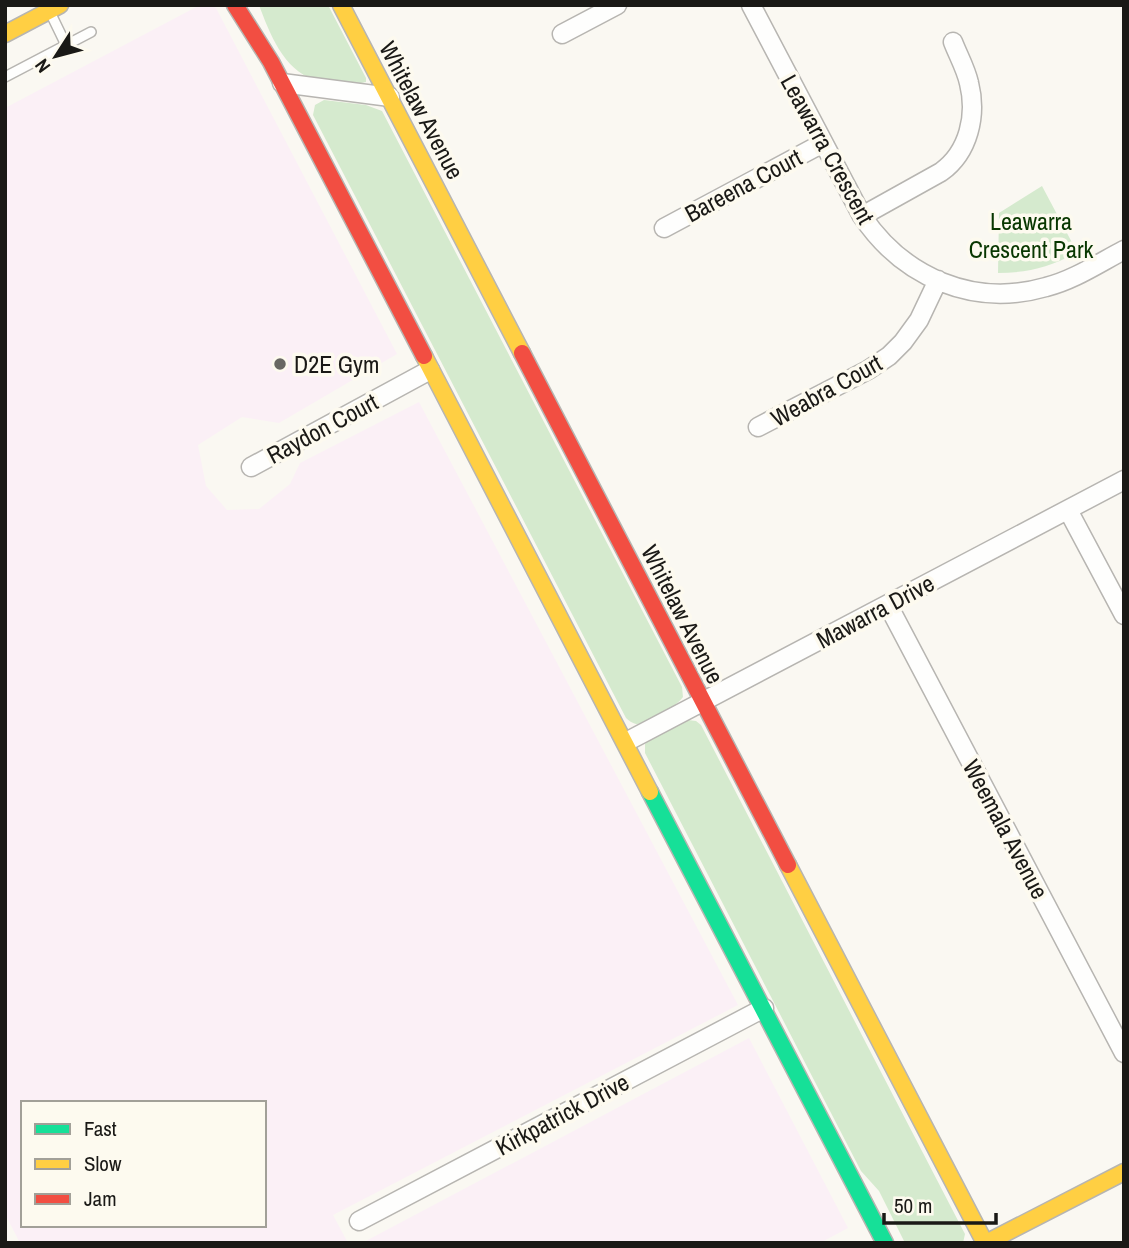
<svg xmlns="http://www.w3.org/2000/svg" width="1129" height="1248" font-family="'Archivo Narrow',sans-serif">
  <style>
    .industrial { fill: #fbf0f6; fill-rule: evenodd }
    .green { fill: #d5eace }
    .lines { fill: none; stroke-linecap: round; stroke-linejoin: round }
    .lane-casing { stroke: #b7b5b1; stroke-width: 12 }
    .street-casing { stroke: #b7b5b1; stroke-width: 21 }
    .fast-casing { stroke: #b7b5b1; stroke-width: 19 }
    .slow-casing { stroke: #b7b5b1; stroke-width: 19 }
    .jam-casing { stroke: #b7b5b1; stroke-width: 19 }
    .lane { stroke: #fefefd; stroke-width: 9 }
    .street { stroke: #fefefd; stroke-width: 18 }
    .fast { stroke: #16e098; stroke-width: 16 }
    .slow { stroke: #ffcf43; stroke-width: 16 }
    .jam { stroke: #f24e42; stroke-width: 16 }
    .poi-dot { fill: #686763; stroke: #fdfaef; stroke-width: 2.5 }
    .labels { text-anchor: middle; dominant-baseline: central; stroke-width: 7; stroke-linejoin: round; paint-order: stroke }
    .street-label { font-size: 24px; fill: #1a1916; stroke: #fdfaef }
    .park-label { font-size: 24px; fill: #083700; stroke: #fdfaef }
    .poi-label { font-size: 24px; fill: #1a1916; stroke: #fdfaef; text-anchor: start }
  </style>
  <rect width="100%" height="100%" fill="#faf8f2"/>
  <path class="industrial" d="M 200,5 L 209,5 L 216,8 L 397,354 L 279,423 L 242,417 L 198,445 L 206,486 L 227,510 L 259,509 L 290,484 L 300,463 L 419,402 L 738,1005 L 333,1215 L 348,1243 L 20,1243 L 5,1214 L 5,108 ZM 23,1103 L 264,1103 L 264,1225 L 23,1225 Z
    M 749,1038 L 848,1228 L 820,1243 L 362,1243 Z"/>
  <path class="green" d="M 259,5 L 328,5 L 366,78 L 366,82 L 361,83 L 314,79 C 284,71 269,32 259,5 Z
    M 324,100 L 366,105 L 382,111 L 682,687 L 683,697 C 678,705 646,725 636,724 C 632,723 629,721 626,718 L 313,115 L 315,105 Z
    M 1042,186 L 1077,252 C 1052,267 1026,273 998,273 L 999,213 Z
    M 688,720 L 696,721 L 701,725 L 965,1234 L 963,1243 L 905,1243 L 879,1191 L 861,1171 L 645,753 L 645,744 L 651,738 Z"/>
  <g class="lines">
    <g class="lane-casing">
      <path id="lane" d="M 50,12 L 66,45
        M 5,77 L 91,32"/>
    </g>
    <g class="street-casing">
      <path id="street" d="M 751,5 L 862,216 C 903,277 973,308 1046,287 C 1074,280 1099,263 1124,250
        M 562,34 L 617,5
        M 282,83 L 390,97
        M 862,216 L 941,172 C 969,152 977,115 969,83 C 966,69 958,55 953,42
        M 664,228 L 823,143
        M 758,427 L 868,370 L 889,356 L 903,342 L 919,320 L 938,280
        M 251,467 L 430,370
        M 1068,510 L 1124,615
        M 888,605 L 1124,1053
        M 626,742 L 1124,480
        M 359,1221 L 764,1008"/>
    </g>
    <g class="fast-casing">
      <path id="fast" d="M 650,792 L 885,1243"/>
    </g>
    <g class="slow-casing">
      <path id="slow" d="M 341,5 L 522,353
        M 5,34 L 60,5
        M 424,356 L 650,792
        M 788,865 L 985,1243
        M 986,1243 L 1124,1172"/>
    </g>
    <g class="jam-casing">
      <path id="jam" d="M 235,5 L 271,62 L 424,356
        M 522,353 L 788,865"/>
    </g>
    <use href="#lane" class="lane"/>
    <use href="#street" class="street"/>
    <use href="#fast" class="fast"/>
    <use href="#slow" class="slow"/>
    <use href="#jam" class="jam"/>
  </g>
  <circle class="poi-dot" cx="280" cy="364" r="7"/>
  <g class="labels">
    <g class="street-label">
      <text transform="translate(422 110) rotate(62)">Whitelaw Avenue</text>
      <text transform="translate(828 149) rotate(61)">Leawarra Crescent</text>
      <text transform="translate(743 185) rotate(-28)">Bareena Court</text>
      <text transform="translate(826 390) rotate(-29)">Weabra Court</text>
      <text transform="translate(322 428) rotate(-28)">Raydon Court</text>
      <text transform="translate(875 611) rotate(-28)">Mawarra Drive</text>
      <text transform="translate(683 614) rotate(63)">Whitelaw Avenue</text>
      <text transform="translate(1006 829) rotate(62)">Weemala Avenue</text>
      <text transform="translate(562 1114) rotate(-28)">Kirkpatrick Drive</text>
    </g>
    <g class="park-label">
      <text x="1031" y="221">Leawarra<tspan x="1031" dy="28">Crescent Park</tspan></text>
    </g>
    <g class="poi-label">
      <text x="294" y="364">D2E Gym</text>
    </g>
  </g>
  <rect width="1129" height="1248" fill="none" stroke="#1a1916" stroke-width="14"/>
  <rect x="21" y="1101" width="245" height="126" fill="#fdfaef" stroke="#a2a098" stroke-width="2"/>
  <rect x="35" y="1124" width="35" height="10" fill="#16e098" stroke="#a2a098" stroke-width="2"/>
  <text x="84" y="1136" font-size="21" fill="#1a1916">Fast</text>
  <rect x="35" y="1159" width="35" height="10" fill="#ffcf43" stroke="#a2a098" stroke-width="2"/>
  <text x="84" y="1171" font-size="21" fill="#1a1916">Slow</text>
  <rect x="35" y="1194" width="35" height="10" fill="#f24e42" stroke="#a2a098" stroke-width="2"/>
  <text x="84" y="1206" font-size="21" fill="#1a1916">Jam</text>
  <g transform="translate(56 56) rotate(234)" stroke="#fdfaef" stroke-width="5" paint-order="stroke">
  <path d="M0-5L12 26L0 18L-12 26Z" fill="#1a1916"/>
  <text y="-10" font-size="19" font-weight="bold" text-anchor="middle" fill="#1a1916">N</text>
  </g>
  <path d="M884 1213v10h112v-10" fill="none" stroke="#1a1916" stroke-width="3.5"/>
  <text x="894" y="1213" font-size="21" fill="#1a1916" stroke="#fdfaef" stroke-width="5" paint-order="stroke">50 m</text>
</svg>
